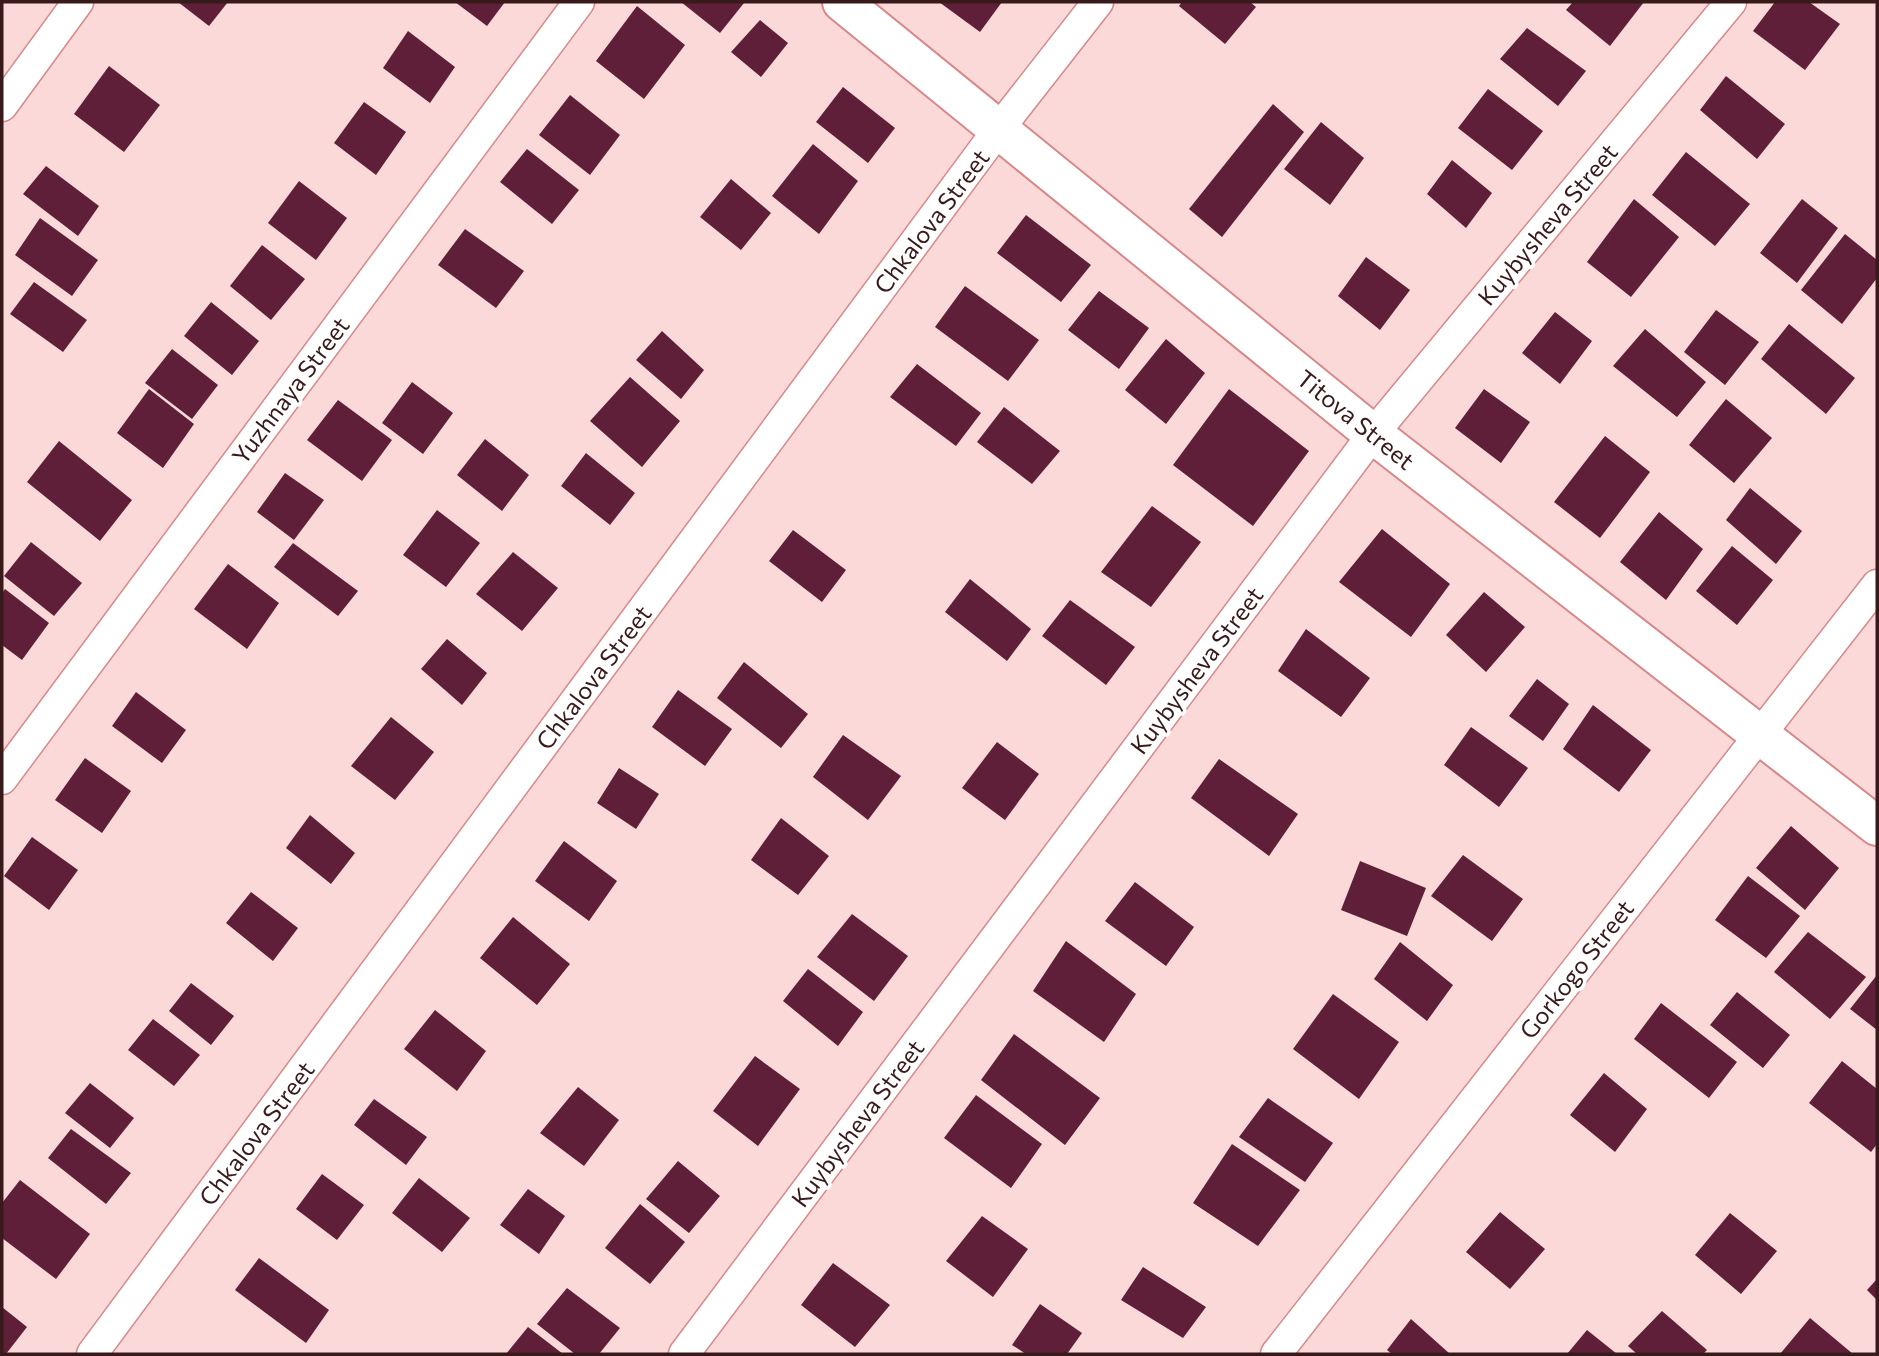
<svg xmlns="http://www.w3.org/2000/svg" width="1879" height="1356" font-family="Commissioner,sans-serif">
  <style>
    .building { fill: #5f1f39 }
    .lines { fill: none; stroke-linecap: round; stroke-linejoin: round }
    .minor-casing { stroke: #d78889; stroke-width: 33 }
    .secondary-casing { stroke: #d78889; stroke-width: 42 }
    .minor { stroke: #fff; stroke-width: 30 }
    .secondary { stroke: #fff; stroke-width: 38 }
    .labels { text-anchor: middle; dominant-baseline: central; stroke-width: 7; stroke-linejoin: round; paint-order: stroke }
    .street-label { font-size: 24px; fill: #381a1b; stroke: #fff }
  </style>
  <rect width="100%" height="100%" fill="#fcd9d9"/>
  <path class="building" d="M 178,2 L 228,2 L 209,26 Z
    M 455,2 L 505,2 L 487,26 Z
    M 681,2 L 742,2 L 744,3 L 720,33 Z
    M 939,2 L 1002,2 L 980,32 Z
    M 1182,2 L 1250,2 L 1256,7 L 1225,44 L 1179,6 Z
    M 1573,2 L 1644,2 L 1610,46 L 1566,10 Z
    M 1775,2 L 1809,2 L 1840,24 L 1805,70 L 1753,31 Z
    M 637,6 L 685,45 L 644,99 L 596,61 Z
    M 760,20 L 788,43 L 761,77 L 731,52 Z
    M 1527,28 L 1586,71 L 1558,106 L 1500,59 Z
    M 408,31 L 455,67 L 430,103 L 383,68 Z
    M 109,66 L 160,105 L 124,152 L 74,114 Z
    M 1726,76 L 1785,124 L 1757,159 L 1700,110 Z
    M 843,87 L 895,128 L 868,163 L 816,122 Z
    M 1488,89 L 1543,131 L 1512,170 L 1458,128 Z
    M 570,95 L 620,135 L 590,175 L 539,135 Z
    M 364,102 L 406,132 L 376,175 L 334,143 Z
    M 1273,104 L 1304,132 L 1222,237 L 1189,209 Z
    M 1321,122 L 1364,158 L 1330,205 L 1284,169 Z
    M 813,144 L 858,181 L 819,234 L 772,196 Z
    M 527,149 L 579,190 L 552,224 L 500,182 Z
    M 1686,152 L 1750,204 L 1715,246 L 1652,195 Z
    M 1452,160 L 1492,193 L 1466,228 L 1427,194 Z
    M 46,166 L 99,206 L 78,236 L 23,194 Z
    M 731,179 L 771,213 L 741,250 L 700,217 Z
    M 299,181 L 347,218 L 316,260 L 268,223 Z
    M 1634,199 L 1679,237 L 1631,297 L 1587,262 Z
    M 1802,199 L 1838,228 L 1797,283 L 1760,253 Z
    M 1026,215 L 1091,265 L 1061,302 L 997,253 Z
    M 40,218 L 98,260 L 72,296 L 15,255 Z
    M 465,229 L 524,271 L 496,308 L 438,265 Z
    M 1845,234 L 1877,260 L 1877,278 L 1842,324 L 1801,290 Z
    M 262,245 L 305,279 L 271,320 L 230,286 Z
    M 1366,257 L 1410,290 L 1380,330 L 1338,296 Z
    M 34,282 L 87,320 L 63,352 L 10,314 Z
    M 965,286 L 1039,340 L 1008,381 L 935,327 Z
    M 1099,291 L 1149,328 L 1119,369 L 1068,330 Z
    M 211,302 L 259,341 L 232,375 L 184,336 Z
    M 1716,310 L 1759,342 L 1725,385 L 1684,352 Z
    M 1555,312 L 1592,341 L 1560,384 L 1522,353 Z
    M 1789,324 L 1855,378 L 1826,414 L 1761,359 Z
    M 1645,329 L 1706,382 L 1677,417 L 1613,366 Z
    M 662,331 L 704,370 L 681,399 L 636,360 Z
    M 1166,339 L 1205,373 L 1166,424 L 1125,390 Z
    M 172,349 L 218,385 L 192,419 L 145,383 Z
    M 917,364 L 981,413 L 956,446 L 890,397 Z
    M 630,377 L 680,421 L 642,467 L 590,421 Z
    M 412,382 L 453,413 L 423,454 L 382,423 Z
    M 149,389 L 194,424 L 163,468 L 117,433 Z
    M 1229,389 L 1309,451 L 1253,526 L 1173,465 Z
    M 1484,389 L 1530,422 L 1501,463 L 1455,428 Z
    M 1726,399 L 1772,438 L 1734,483 L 1689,445 Z
    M 338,400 L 392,440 L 362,481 L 307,440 Z
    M 1004,407 L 1060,451 L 1032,484 L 977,442 Z
    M 1605,436 L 1650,472 L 1600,538 L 1554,502 Z
    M 485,439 L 529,475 L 502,511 L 457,475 Z
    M 59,441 L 132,500 L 100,541 L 27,482 Z
    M 586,453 L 635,493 L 610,525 L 561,486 Z
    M 285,473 L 324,500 L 294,540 L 257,512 Z
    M 1750,488 L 1802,531 L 1776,564 L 1726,520 Z
    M 1152,506 L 1201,542 L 1151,607 L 1101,572 Z
    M 437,510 L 480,543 L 446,587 L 403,555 Z
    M 1659,512 L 1703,549 L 1666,600 L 1620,562 Z
    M 1382,529 L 1450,584 L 1411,637 L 1339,582 Z
    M 793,530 L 846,570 L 822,602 L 769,561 Z
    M 31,542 L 82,583 L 54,616 L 4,576 Z
    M 293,543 L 358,591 L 338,616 L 274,567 Z
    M 1732,546 L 1773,580 L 1737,625 L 1696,591 Z
    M 513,552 L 558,588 L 522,631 L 476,594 Z
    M 228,564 L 279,603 L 247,649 L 194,609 Z
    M 970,579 L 1031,629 L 1007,661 L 945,612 Z
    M 5,589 L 49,623 L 22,660 L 2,645 L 2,593 Z
    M 1484,592 L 1525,627 L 1486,672 L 1446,635 Z
    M 1070,600 L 1135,647 L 1106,685 L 1042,636 Z
    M 1306,629 L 1370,678 L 1341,717 L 1278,671 Z
    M 447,639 L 487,673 L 462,705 L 421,669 Z
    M 744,662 L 808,714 L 781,748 L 717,698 Z
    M 1537,679 L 1569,704 L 1543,741 L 1509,716 Z
    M 678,690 L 732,729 L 705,766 L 652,727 Z
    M 136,692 L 186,730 L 162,763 L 112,726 Z
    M 1593,705 L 1651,750 L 1619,792 L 1563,749 Z
    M 391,717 L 434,752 L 395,800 L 351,766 Z
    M 1471,727 L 1528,768 L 1499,807 L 1444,765 Z
    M 843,735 L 901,776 L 868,820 L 813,777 Z
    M 997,742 L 1039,774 L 1005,820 L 962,788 Z
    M 85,758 L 131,791 L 102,833 L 55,800 Z
    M 1219,759 L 1298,814 L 1269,856 L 1191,798 Z
    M 619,768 L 659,794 L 636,829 L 597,803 Z
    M 310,815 L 355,853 L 331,884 L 286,848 Z
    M 781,818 L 829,856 L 798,895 L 751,860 Z
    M 1791,826 L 1839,868 L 1805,910 L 1756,868 Z
    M 32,837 L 78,870 L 49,910 L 4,876 Z
    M 564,841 L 617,881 L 589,921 L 535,881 Z
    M 1463,855 L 1523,899 L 1492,941 L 1431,896 Z
    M 1360,861 L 1426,888 L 1407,936 L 1341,910 Z
    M 1748,876 L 1800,916 L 1766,958 L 1715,920 Z
    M 1135,882 L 1194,927 L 1166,966 L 1105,921 Z
    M 251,892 L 298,928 L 273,961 L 226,923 Z
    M 852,914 L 908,956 L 874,1001 L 817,957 Z
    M 513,917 L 570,964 L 537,1005 L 480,958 Z
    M 1808,932 L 1866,977 L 1830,1019 L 1774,972 Z
    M 1066,941 L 1136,994 L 1104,1042 L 1033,991 Z
    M 1400,942 L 1453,985 L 1427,1021 L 1374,979 Z
    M 808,969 L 863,1012 L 838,1046 L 783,1001 Z
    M 1877,975 L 1877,1030 L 1850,1009 Z
    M 191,983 L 234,1016 L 211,1045 L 169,1011 Z
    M 1737,992 L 1790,1035 L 1763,1068 L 1710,1025 Z
    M 1333,994 L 1399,1042 L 1359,1099 L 1293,1049 Z
    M 1661,1003 L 1737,1062 L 1709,1098 L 1634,1039 Z
    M 435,1010 L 486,1051 L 457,1091 L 404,1049 Z
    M 153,1019 L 200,1055 L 174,1086 L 128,1050 Z
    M 1014,1034 L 1100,1098 L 1065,1145 L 981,1080 Z
    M 755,1056 L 800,1089 L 758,1146 L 713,1111 Z
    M 1842,1061 L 1877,1089 L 1877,1144 L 1871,1152 L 1809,1103 Z
    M 1604,1073 L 1647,1109 L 1615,1152 L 1570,1115 Z
    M 90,1083 L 134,1118 L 110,1148 L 65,1113 Z
    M 578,1087 L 619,1120 L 584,1166 L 540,1133 Z
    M 976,1095 L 1042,1144 L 1011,1188 L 944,1138 Z
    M 1268,1098 L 1333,1143 L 1305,1182 L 1239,1137 Z
    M 374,1099 L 427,1137 L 406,1165 L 354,1125 Z
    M 71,1129 L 131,1173 L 106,1204 L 48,1158 Z
    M 1232,1144 L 1300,1190 L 1258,1246 L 1193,1203 Z
    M 678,1161 L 720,1196 L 689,1233 L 646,1199 Z
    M 322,1174 L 364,1205 L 337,1240 L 296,1209 Z
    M 419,1178 L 470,1218 L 442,1252 L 392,1213 Z
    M 20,1180 L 90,1234 L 56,1279 L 2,1238 L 2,1203 Z
    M 528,1189 L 565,1216 L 539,1254 L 500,1225 Z
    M 640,1204 L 685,1242 L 650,1284 L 605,1248 Z
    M 1500,1212 L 1545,1249 L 1510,1289 L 1466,1252 Z
    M 1730,1213 L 1777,1251 L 1741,1294 L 1695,1255 Z
    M 982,1216 L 1028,1249 L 993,1297 L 946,1261 Z
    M 259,1258 L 329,1310 L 306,1343 L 235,1290 Z
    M 833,1263 L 890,1305 L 855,1347 L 801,1305 Z
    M 1143,1267 L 1206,1307 L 1183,1338 L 1121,1300 Z
    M 1877,1279 L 1877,1300 L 1867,1290 Z
    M 567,1288 L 620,1328 L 599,1354 L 575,1354 L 537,1324 Z
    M 1040,1304 L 1082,1333 L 1067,1354 L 1026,1354 L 1012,1345 Z
    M 2,1307 L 27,1327 L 6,1354 L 2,1354 Z
    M 1662,1311 L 1707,1350 L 1703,1354 L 1637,1354 L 1628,1346 Z
    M 1810,1318 L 1853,1354 L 1780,1354 Z
    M 1411,1319 L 1450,1354 L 1392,1354 L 1387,1350 Z
    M 528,1327 L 563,1354 L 506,1354 Z
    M 1587,1330 L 1617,1354 L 1567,1354 Z"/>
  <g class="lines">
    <g class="minor-casing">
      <path id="minor" d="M 2,106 L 78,2
        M 2,779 L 579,2
        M 92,1354 L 998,130 L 1098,2
        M 684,1354 L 1373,434 L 1731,2
        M 1276,1354 L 1877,585"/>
    </g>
    <g class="secondary-casing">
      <path id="secondary" d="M 842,2 L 1373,434 L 1877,826"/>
    </g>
    <use href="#minor" class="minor"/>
    <use href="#secondary" class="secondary"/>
  </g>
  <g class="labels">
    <g class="street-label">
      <text transform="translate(931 221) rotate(-53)">Chkalova Street</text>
      <text transform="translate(1547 224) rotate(-50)">Kuybysheva Street</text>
      <text transform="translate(290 390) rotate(-53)">Yuzhnaya Street</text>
      <text transform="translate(1356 419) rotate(39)">Titova Street</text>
      <text transform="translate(1196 670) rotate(-53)">Kuybysheva Street</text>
      <text transform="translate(593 677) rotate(-53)">Chkalova Street</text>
      <text transform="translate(1576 969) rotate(-52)">Gorkogo Street</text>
      <text transform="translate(857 1123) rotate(-53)">Kuybysheva Street</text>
      <text transform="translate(256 1133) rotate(-53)">Chkalova Street</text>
    </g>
  </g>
  <rect width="1879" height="1356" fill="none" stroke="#381a1b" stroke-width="7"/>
</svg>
